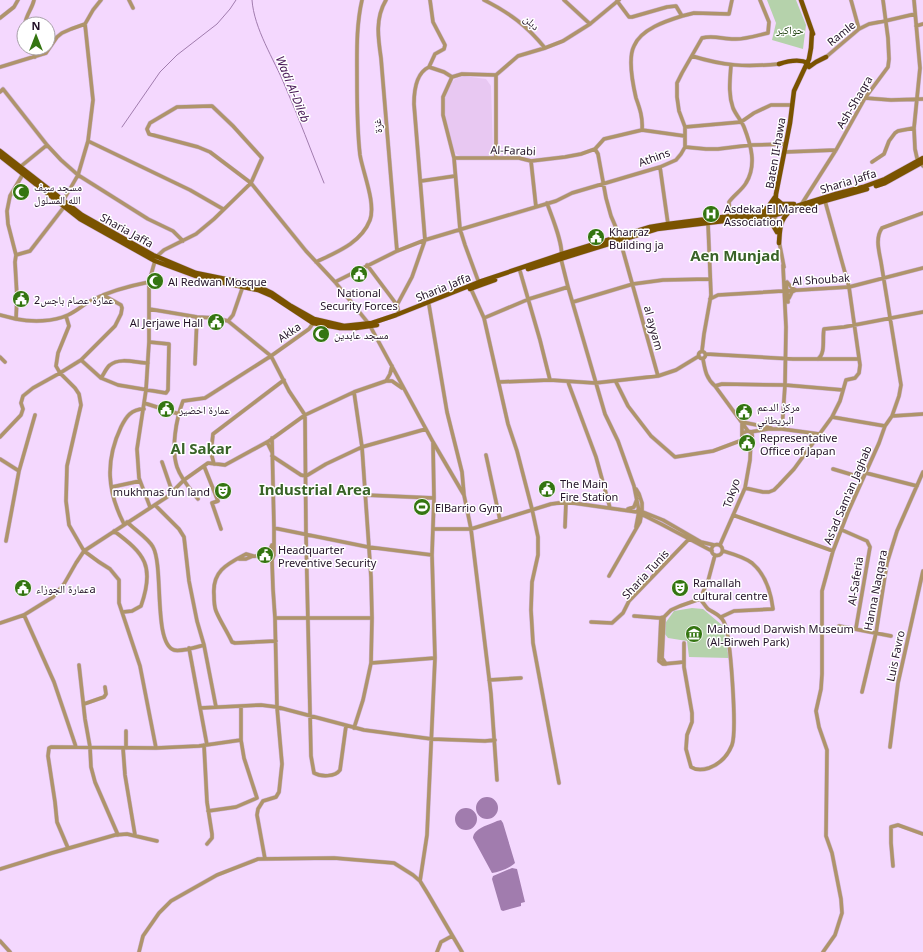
<svg xmlns="http://www.w3.org/2000/svg" width="923" height="952" font-family="'Noto Sans','Noto Naskh Arabic',sans-serif">
  <style>
    .built { fill: #e8c8f2 }
    .green { fill: #b5d2ab }
    .water { fill: #a17cae }
    .lines { fill: none; stroke-linecap: round; stroke-linejoin: round }
    .stream { stroke: #a17cae; stroke-width: 1 }
    .minor-casing { stroke: #ceb4d7; stroke-width: 4.5 }
    .major-casing { stroke: #ceb4d7; stroke-width: 5.5 }
    .minor { stroke: #af946b; stroke-width: 3.5 }
    .major { stroke: #7a5300; stroke-width: 4.5 }
    .labels { text-anchor: middle; dominant-baseline: central; stroke-width: 3; stroke-linejoin: round; paint-order: stroke }
    .street-label { font-size: 11px; fill: #231228; stroke: #fff }
    .park-label { font-size: 11px; fill: #123700; stroke: #fff }
    .poi-label { font-size: 11px; fill: #231228; stroke: #fff; text-anchor: start }
    .water-label { font-size: 12px; font-style: italic; fill: #471756; stroke: #fff }
    .district-label { font-size: 15px; font-weight: bold; fill: #396328; stroke: #fff }
  </style>
  <rect width="100%" height="100%" fill="#f4d8fe"/>
  <path class="built" d="M 464,76 L 486,79 L 491,86 L 493,151 L 488,156 L 460,156 L 456,154 L 454,151 L 444,115 L 445,98 L 448,90 L 452,82 L 455,79 Z"/>
  <path class="green" d="M 767,0 L 796,0 L 806,25 L 803,49 L 772,40 L 776,23 Z
    M 692,608 L 703,609 L 723,626 L 729,658 L 689,657 L 687,641 L 668,638 L 661,629 L 674,611 Z"/>
  <path class="water" d="M476 808a11 11 0 1 1 22 0a11 11 0 1 1-22 0Z
    M455 819a11 11 0 1 1 22 0a11 11 0 1 1-22 0Z
    M 501,820 L 503,823 L 515,863 C 510,868 499,872 492,873 L 473,838 C 474,828 489,825 497,821 Z
    M 512,868 L 517,869 L 525,902 L 521,903 L 521,906 L 503,911 L 501,910 L 492,879 L 493,876 Z"/>
  <g class="lines">
    <path class="stream" d="M 252,0 C 254,29 274,59 285,86 C 299,118 311,151 324,183
      M 122,127 L 160,72 L 177,55 L 217,24 L 230,9 L 236,0"/>
    <g class="minor-casing">
      <path id="minor" d="M 129,0 L 133,8
        M 386,0 C 375,18 378,38 381,58 L 397,251
        M 484,0 C 510,13 527,26 545,48
        M 564,0 L 590,24
        M 851,0 L 859,29
        M 914,0 L 920,68 L 914,128 L 915,149 L 917,158 L 923,166
        M 617,1 L 629,17 L 632,17 L 667,7 L 676,6 L 682,16 L 694,13 L 729,14 L 732,0
        M 682,16 C 666,21 641,29 634,46 C 628,58 633,85 636,98 C 640,109 643,118 642,130 L 685,136
        M 0,18 L 14,7 L 18,0
        M 25,24 C 26,15 32,9 34,0
        M 916,26 L 923,24
        M 31,48 L 35,57
        M 692,56 C 724,66 745,67 779,64
        M 826,57 L 859,29 L 869,24 L 885,21 L 915,14
        M 0,67 L 46,53 L 57,37 L 62,33 L 71,29 L 85,24 L 93,10 L 101,0
        M 429,67 L 435,54 L 444,49 L 445,45 L 433,22 L 430,0
        M 496,75 L 496,158
        M 452,77 L 443,97 L 443,115 L 454,158 L 460,229 L 465,245 L 479,283
        M 452,77 L 462,74 L 496,75 L 518,56 L 545,48 L 563,41 L 590,24 L 619,0
        M 0,92 L 3,89 L 47,145 L 61,160 L 78,175 L 148,219 L 173,231 L 183,241
        M 865,98 L 891,100 L 923,99
        M 685,127 L 741,122 L 754,113 L 771,105 L 792,105
        M 88,141 L 190,190 L 223,209
        M 685,147 L 706,149 L 718,149 L 751,145 L 786,144
        M 595,149 L 598,154 L 606,198 L 611,216 L 620,237
        M 785,152 L 836,150
        M 454,158 L 519,158 L 531,161 L 565,157 L 581,154 L 595,149 L 604,139 L 642,130
        M 531,161 L 536,207
        M 872,162 L 884,154 L 889,141 L 895,133 L 898,131 L 914,128
        M 20,167 L 47,145
        M 660,167 L 668,224
        M 421,181 L 455,176
        M 63,201 L 78,175 L 88,141 L 93,100 L 85,24
        M 801,205 L 836,150 L 865,98 L 888,67 L 889,59 L 888,38 L 883,0
        M 775,215 L 777,231
        M 730,216 L 729,202 C 734,195 742,190 746,183 C 757,165 751,145 744,127 C 741,120 736,115 733,108 C 728,94 730,80 731,65
        M 620,240 L 658,376
        M 779,241 L 784,267
        M 16,255 L 30,251 L 64,207
        M 316,262 C 337,252 361,243 370,220 C 376,203 363,173 360,155 C 357,129 357,104 357,79 C 357,52 356,26 362,0
        M 367,265 L 397,305 L 399,314
        M 520,271 L 540,340 L 550,380
        M 335,282 L 397,251 L 425,240 L 556,201 L 572,193 L 660,167 L 676,160 L 681,154 L 685,147 L 685,127 L 679,111 L 677,97 L 677,83 L 682,73 L 702,38 C 713,35 723,39 734,39 C 742,40 759,35 768,33 L 769,22 L 760,0
        M 787,282 L 792,288 L 796,290 L 792,292 L 789,298
        M 786,283 L 788,302
        M 568,287 L 605,414 L 618,441 L 634,486 L 639,511 L 636,527
        M 471,289 L 484,318 L 508,424 L 517,451 L 532,509 L 538,537 L 538,555 L 532,582 L 531,610 L 533,643 L 559,783
        M 103,295 L 121,305 L 122,308 L 121,314 L 115,326 L 81,360 L 101,378 L 118,385 L 166,393 L 168,390 L 169,344 L 149,342
        M 710,299 L 718,295 L 849,287 L 923,268
        M 573,302 L 633,284 L 663,280 L 709,279
        M 397,305 L 412,277 L 425,240 L 414,104 C 414,91 416,73 429,67 L 444,72 L 452,77
        M 429,305 L 447,412 L 462,472 L 464,495 L 471,529 L 491,694 L 497,780
        M 149,309 L 197,317 L 216,318 L 228,321 L 271,356 L 289,391 L 305,415 L 306,535 L 311,756 L 314,773 C 321,777 335,777 340,770 L 346,726
        M 0,315 L 16,319 L 17,297 L 15,262 L 16,255 L 8,224 L 7,211 L 10,196 L 23,174
        M 66,316 L 69,326 L 58,353 L 56,366 L 60,373 L 75,388 L 79,394 L 81,405 L 67,466 L 66,501 L 69,525 L 84,551 L 99,562 L 110,569 L 119,580 L 119,603 L 140,666 L 156,748
        M 484,318 L 529,299 L 568,287 L 561,259 C 565,247 551,215 547,203
        M 16,319 C 32,322 53,322 68,315 C 77,311 84,304 92,300 C 110,291 129,286 149,282
        M 228,321 L 233,315 L 243,286
        M 702,351 L 704,334 L 711,295 L 708,223
        M698.5 355a3.5 3.5 0 1 1 7 0a3.5 3.5 0 1 1-7 0Z
        M 706,354 L 793,359 L 859,359
        M 0,357 L 5,362
        M 703,359 C 705,370 706,378 715,386 L 748,431
        M 818,359 C 826,353 822,338 824,329 L 844,327 L 923,312
        M 195,364 L 197,317
        M 101,378 C 104,374 106,368 110,365 C 120,357 137,363 148,363
        M 386,381 L 390,374 L 392,366
        M 499,382 L 550,380 L 595,383 L 658,376 L 676,370 L 699,356
        M 568,382 L 596,457 L 610,508
        M 616,382 L 628,406 L 651,436 L 675,457 L 713,451 L 745,439
        M 715,386 L 722,384 L 785,385 L 843,390
        M 144,403 L 179,414
        M 892,416 L 923,414
        M 832,417 L 885,426
        M 742,422 L 771,428
        M 742,424 L 742,436 L 744,439 L 748,440 L 752,438 C 753,434 751,431 747,431 L 743,433
        M 782,429 L 785,385 L 786,327 L 783,265
        M 750,432 L 768,429 L 782,429 L 819,434
        M 0,437 L 21,415 L 23,409 L 21,403 L 23,396 L 33,388 L 60,373 L 81,360
        M 267,442 L 272,452
        M 486,455 L 500,520
        M 272,456 L 301,475 L 306,476
        M 0,459 L 19,471
        M 162,462 L 172,491
        M 214,464 L 211,453 L 213,434 L 284,380
        M 204,466 L 218,501 L 212,503 L 221,529
        M 833,469 L 863,478
        M 866,473 L 917,486
        M 306,476 L 326,464 L 362,447 L 426,429
        M 112,487 L 140,481
        M 745,488 L 763,492 L 769,492 L 774,490 L 779,485 L 794,469 L 832,417 L 840,401 L 846,380 L 855,378 L 859,373 L 860,365 L 849,287 L 825,201
        M 365,495 L 434,498
        M 198,499 C 190,489 181,479 177,467 C 171,449 176,419 183,401 L 205,398 L 271,356 L 309,329 L 314,322
        M 155,505 L 179,529 L 184,537 L 189,581 L 197,621 L 204,645 L 216,707
        M 150,507 L 139,478 L 137,449 L 146,390 L 149,342 L 149,282 L 156,257 L 164,250 L 196,234 L 214,219 L 251,183 L 262,158 L 233,126 L 212,106 L 177,107 L 150,123 L 147,129 L 149,134 L 198,147 L 210,152 L 251,183 L 306,251 L 335,282 L 369,324 L 433,442 L 464,495
        M 628,509 L 634,507 L 637,499
        M 638,510 L 663,520 L 701,542 L 714,545
        M 733,515 L 833,551
        M 127,522 C 134,529 149,539 153,547 C 164,567 153,643 174,650 C 180,652 197,647 204,645
        M 124,524 C 107,491 105,461 121,427 C 126,417 131,409 144,409
        M 565,527 L 566,502
        M 274,528 L 368,547 L 432,555
        M 433,529 L 471,529 L 551,504 L 566,502 L 637,512 L 661,524 L 712,551
        M 842,530 L 867,541 L 870,547 L 856,628
        M 114,531 C 145,554 155,566 141,606 L 132,611 L 123,612
        M 6,541 L 19,471 L 35,415
        M711.5 550a5.5 5.5 0 1 1 11 0a5.5 5.5 0 1 1-11 0Z
        M 720,545 L 745,488 L 750,460 L 751,439
        M 253,556 L 270,557 L 274,555
        M 264,556 L 269,552 L 272,545
        M 239,559 L 246,559 L 253,556 L 246,554 C 227,564 212,571 214,595 C 214,600 214,606 216,611 C 220,621 227,631 232,642 L 235,643 L 276,641
        M 609,576 L 640,522 L 642,511 L 642,503 L 639,494 L 636,489
        M 24,615 L 54,682 L 76,747
        M 634,616 L 660,618 L 664,617 L 671,610 L 680,606 L 700,599 L 708,581 L 715,555
        M 664,617 L 662,658 L 666,664
        M 721,617 L 734,611 L 773,609 C 771,593 765,574 752,563 C 744,557 733,554 723,551
        M 275,618 L 372,618
        M 661,618 L 659,661 L 663,664 L 684,662
        M 591,622 L 612,623 L 623,613 L 629,601 L 689,539
        M 0,623 L 24,615 L 53,597 L 64,584 L 76,563 L 84,551 L 167,497 L 184,480 L 208,463 L 225,465 L 269,441 L 305,415 L 354,392 L 386,381 L 392,381 L 402,388
        M 839,626 L 891,636
        M 684,643 L 684,667 L 692,713 L 692,722 L 687,735 L 686,749 L 691,767 C 697,771 703,770 709,768 C 720,764 728,755 732,745 C 737,731 731,636 724,622 C 721,615 714,613 708,609 C 705,606 703,602 700,599
        M 189,648 L 207,745
        M 371,663 L 435,658
        M 79,665 L 85,719 L 90,747 L 91,767 L 95,782 L 118,835
        M 489,680 L 521,678
        M 862,692 L 876,633 L 887,563 L 897,531 L 923,472
        M 84,704 L 104,697 L 106,694 L 105,687
        M 200,708 L 261,705 L 277,707 L 364,730 L 432,739 L 485,741 L 495,740
        M 354,728 L 363,700 L 371,663 L 372,618 L 371,577 L 362,447 L 354,392
        M 204,745 L 207,802 L 212,834 L 212,838 L 207,844
        M 890,747 L 898,683 L 923,571
        M 123,748 L 125,775 L 135,835
        M 126,748 L 126,731
        M 208,811 L 236,807 L 257,798 L 244,758 L 241,740
        M 68,848 L 57,822 L 55,802 L 48,756 L 49,748 L 51,747 L 156,748 L 199,746 L 241,740 L 241,706
        M 265,859 L 257,815 L 258,809 L 263,801 L 276,797 L 279,792 L 282,764 L 277,707 L 275,618 L 273,589 L 272,560 L 274,555 L 274,528 L 272,438
        M 893,866 L 891,843 L 891,827 L 898,825 L 923,834
        M 0,869 L 52,853 L 115,835 L 127,834 L 157,841
        M 420,881 L 427,835 L 435,658 L 432,555 L 434,498 L 433,443
        M 0,941 L 10,952
        M 139,952 L 143,936 L 159,913 L 171,901 L 217,875 L 258,859 L 334,858 L 394,863 L 413,875 L 420,881 L 428,894 L 462,952
        M 437,952 L 441,942 L 452,936
        M 823,952 L 835,935 L 842,913 L 841,899 L 832,853 L 826,836 L 827,750 L 819,727 L 816,711 L 821,689 L 822,674 L 822,591 L 833,551 L 848,512 L 879,443 L 885,426 L 892,416 L 899,396 L 901,385 L 881,262 C 879,251 875,238 882,228 L 923,213"/>
    </g>
    <g class="major-casing">
      <path id="major" d="M 801,0 L 813,34
        M 779,64 C 788,61 800,59 808,63 L 809,67 L 816,62 L 826,57
        M 0,151 L 82,215 L 153,255 L 196,273 L 255,285 L 272,293 L 291,306 L 314,319 L 344,326 L 372,323 L 396,315 L 479,282 L 562,254 L 650,227 L 668,224 L 770,211 L 797,206 L 836,194 L 863,187 L 885,179 L 923,158
        M 0,156 L 80,219 L 155,261 L 201,278 L 258,290 L 272,296 L 313,323 L 340,328 L 356,328 L 377,325
        M 876,186 L 885,183 L 923,162
        M 776,199 L 782,204 L 794,204
        M 761,212 L 768,207 L 775,197
        M 775,213 L 776,194 L 790,123 L 794,91 L 809,59 L 811,48 L 812,31
        M 764,218 L 770,220 L 777,232
        M 779,243 C 780,231 779,221 789,212
        M 528,269 L 657,229 L 775,215 L 867,189
        M 470,289 L 495,280"/>
    </g>
    <use href="#minor" class="minor"/>
    <use href="#major" class="major"/>
  </g>
  <defs>
    <g id="mosque-disc" transform="scale(0.9)"><circle r="9.5" fill="#347511" stroke="#fff"/><path d="M3.5-4.9A6 6 0 1 0 3.5 4.9A5 5 0 1 1 3.5-4.9Z" fill="#fff"/></g>
    <g id="hospital-disc" transform="scale(0.9)"><circle r="9.5" fill="#347511" stroke="#fff"/><path d="M-5-5h3v3.5h4V-5h3V5h-3V1.5h-4V5h-3Z" fill="#fff"/></g>
    <g id="civic-disc" transform="scale(0.9)"><circle r="9.5" fill="#347511" stroke="#fff"/><path d="M-.6-6.5H3V-4.5H.6V-3L4-1V1h2V6H-6V1h2V-1L-.6-3ZM-1.2 2.5V6h2.4V2.5Z" fill="#fff"/></g>
    <g id="theatre-disc" transform="scale(0.9)"><circle r="9.5" fill="#347511" stroke="#fff"/><path d="M-5-5.5Q0-4 5-5.5V0Q5 5 0 6Q-5 5-5 0ZM-3.3-2.5H-1v1.5H-3.3ZM1-2.5H3.3v1.5H1ZM-2.8 1Q0 5.5 2.8 1Z" fill="#fff"/></g>
    <g id="stadium-disc" transform="scale(0.9)"><circle r="9.5" fill="#347511" stroke="#fff"/><path d="M0-5a6.5 5 0 1 0 0 10a6.5 5 0 1 0 0-10ZM-3.5-1.8h7v3.6h-7Z" fill="#fff"/></g>
    <g id="museum-disc" transform="scale(0.9)"><circle r="9.5" fill="#347511" stroke="#fff"/><path d="M0-6L6-3V-2H-6V-3ZM-5-1h2V3h-2ZM-1-1h2V3h-2ZM3-1h2V3H3ZM-6 4H6V6H-6Z" fill="#fff"/></g>
  </defs>
  <g fill-rule="evenodd">
    <use href="#mosque-disc" x="21" y="192"/>
    <use href="#hospital-disc" x="711" y="214"/>
    <use href="#civic-disc" x="596" y="237"/>
    <use href="#civic-disc" x="359" y="274"/>
    <use href="#mosque-disc" x="155" y="281"/>
    <use href="#civic-disc" x="21" y="299"/>
    <use href="#civic-disc" x="216" y="322"/>
    <use href="#mosque-disc" x="321" y="334"/>
    <use href="#civic-disc" x="166" y="409"/>
    <use href="#civic-disc" x="744" y="412"/>
    <use href="#civic-disc" x="747" y="443"/>
    <use href="#civic-disc" x="547" y="489"/>
    <use href="#theatre-disc" x="223" y="491"/>
    <use href="#stadium-disc" x="422" y="507"/>
    <use href="#civic-disc" x="265" y="555"/>
    <use href="#civic-disc" x="23" y="588"/>
    <use href="#theatre-disc" x="680" y="588"/>
    <use href="#museum-disc" x="694" y="634"/>
  </g>
  <g class="labels">
    <g class="street-label">
      <text transform="translate(532 22) rotate(42)">دبلن</text>
      <text transform="translate(841 33) rotate(-39)">Ramle</text>
      <text transform="translate(854 102) rotate(-59)">Ash-Shaqra</text>
      <text transform="translate(377 126) rotate(-96)">غزة</text>
      <text transform="translate(513 150) rotate(2)">Al-Farabi</text>
      <text transform="translate(775 153) rotate(-80)">Baten II-hawa</text>
      <text transform="translate(654 157) rotate(-20)">Athins</text>
      <text transform="translate(848 181) rotate(-17)">Sharia Jaffa</text>
      <text transform="translate(127 230) rotate(29)">Sharia Jaffa</text>
      <text transform="translate(821 279) rotate(-4)">Al Shoubak</text>
      <text transform="translate(443 287) rotate(-22)">Sharia Jaffa</text>
      <text transform="translate(654 328) rotate(75)">al ayyam</text>
      <text transform="translate(289 332) rotate(-35)">Akka</text>
      <text transform="translate(731 493) rotate(-71)">Tokyo</text>
      <text transform="translate(847 495) rotate(-67)">As'ad Sam'an Jaghab</text>
      <text transform="translate(645 574) rotate(-47)">Sharia Tunis</text>
      <text transform="translate(855 581) rotate(-81)">Al-Saferia</text>
      <text transform="translate(875 590) rotate(-79)">Hanna Naqqara</text>
      <text transform="translate(895 656) rotate(-78)">Luis Favro</text>
    </g>
    <g class="park-label">
      <text x="790" y="29">حواكير</text>
    </g>
    <g class="poi-label">
      <text x="34" y="186">مسجد سيف<tspan x="34" dy="13">الله المسلول</tspan></text>
      <text x="724" y="208">Asdeka' El Mareed<tspan x="724" dy="13">Association</tspan></text>
      <text x="609" y="231">Kharraz<tspan x="609" dy="13">Building ja</tspan></text>
      <text x="168" y="281">Al Redwan Mosque</text>
      <text x="359" y="292" text-anchor="middle">National<tspan x="359" dy="13">Security Forces</tspan></text>
      <text x="34" y="299">عمارة عصام باجس2</text>
      <text x="203" y="322" text-anchor="end">Al Jerjawe Hall</text>
      <text x="334" y="334">مسجد عابدين</text>
      <text x="757" y="406">مركز الدعم<tspan x="757" dy="13">البريطاني</tspan></text>
      <text x="179" y="409">عمارة اخضير</text>
      <text x="760" y="437">Representative<tspan x="760" dy="13">Office of Japan</tspan></text>
      <text x="560" y="483">The Main<tspan x="560" dy="13">Fire Station</tspan></text>
      <text x="210" y="491" text-anchor="end">mukhmas fun land</text>
      <text x="435" y="507">ElBarrio Gym</text>
      <text x="278" y="549">Headquarter<tspan x="278" dy="13">Preventive Security</tspan></text>
      <text x="693" y="582">Ramallah<tspan x="693" dy="13">cultural centre</tspan></text>
      <text x="36" y="588">عمارة الجوزاءa</text>
      <text x="707" y="628">Mahmoud Darwish Museum<tspan x="707" dy="13">(Al-Birweh Park)</tspan></text>
    </g>
    <g class="water-label">
      <text transform="translate(293 89) rotate(68)">Wadi Al-Dileb</text>
    </g>
    <g class="district-label">
      <text x="735" y="255">Aen Munjad</text>
      <text x="201" y="448">Al Sakar</text>
      <text x="315" y="489">Industrial Area</text>
    </g>
  </g>
  <g transform="translate(36 36)"><circle r="19" fill="#ffffff" stroke="#a7a0a9"/>
  <path d="M0-3L7 15L0 10L-7 15Z" fill="#347511"/>
  <text y="-6" font-size="11" font-weight="bold" text-anchor="middle" fill="#231228">N</text>
  </g>
</svg>
